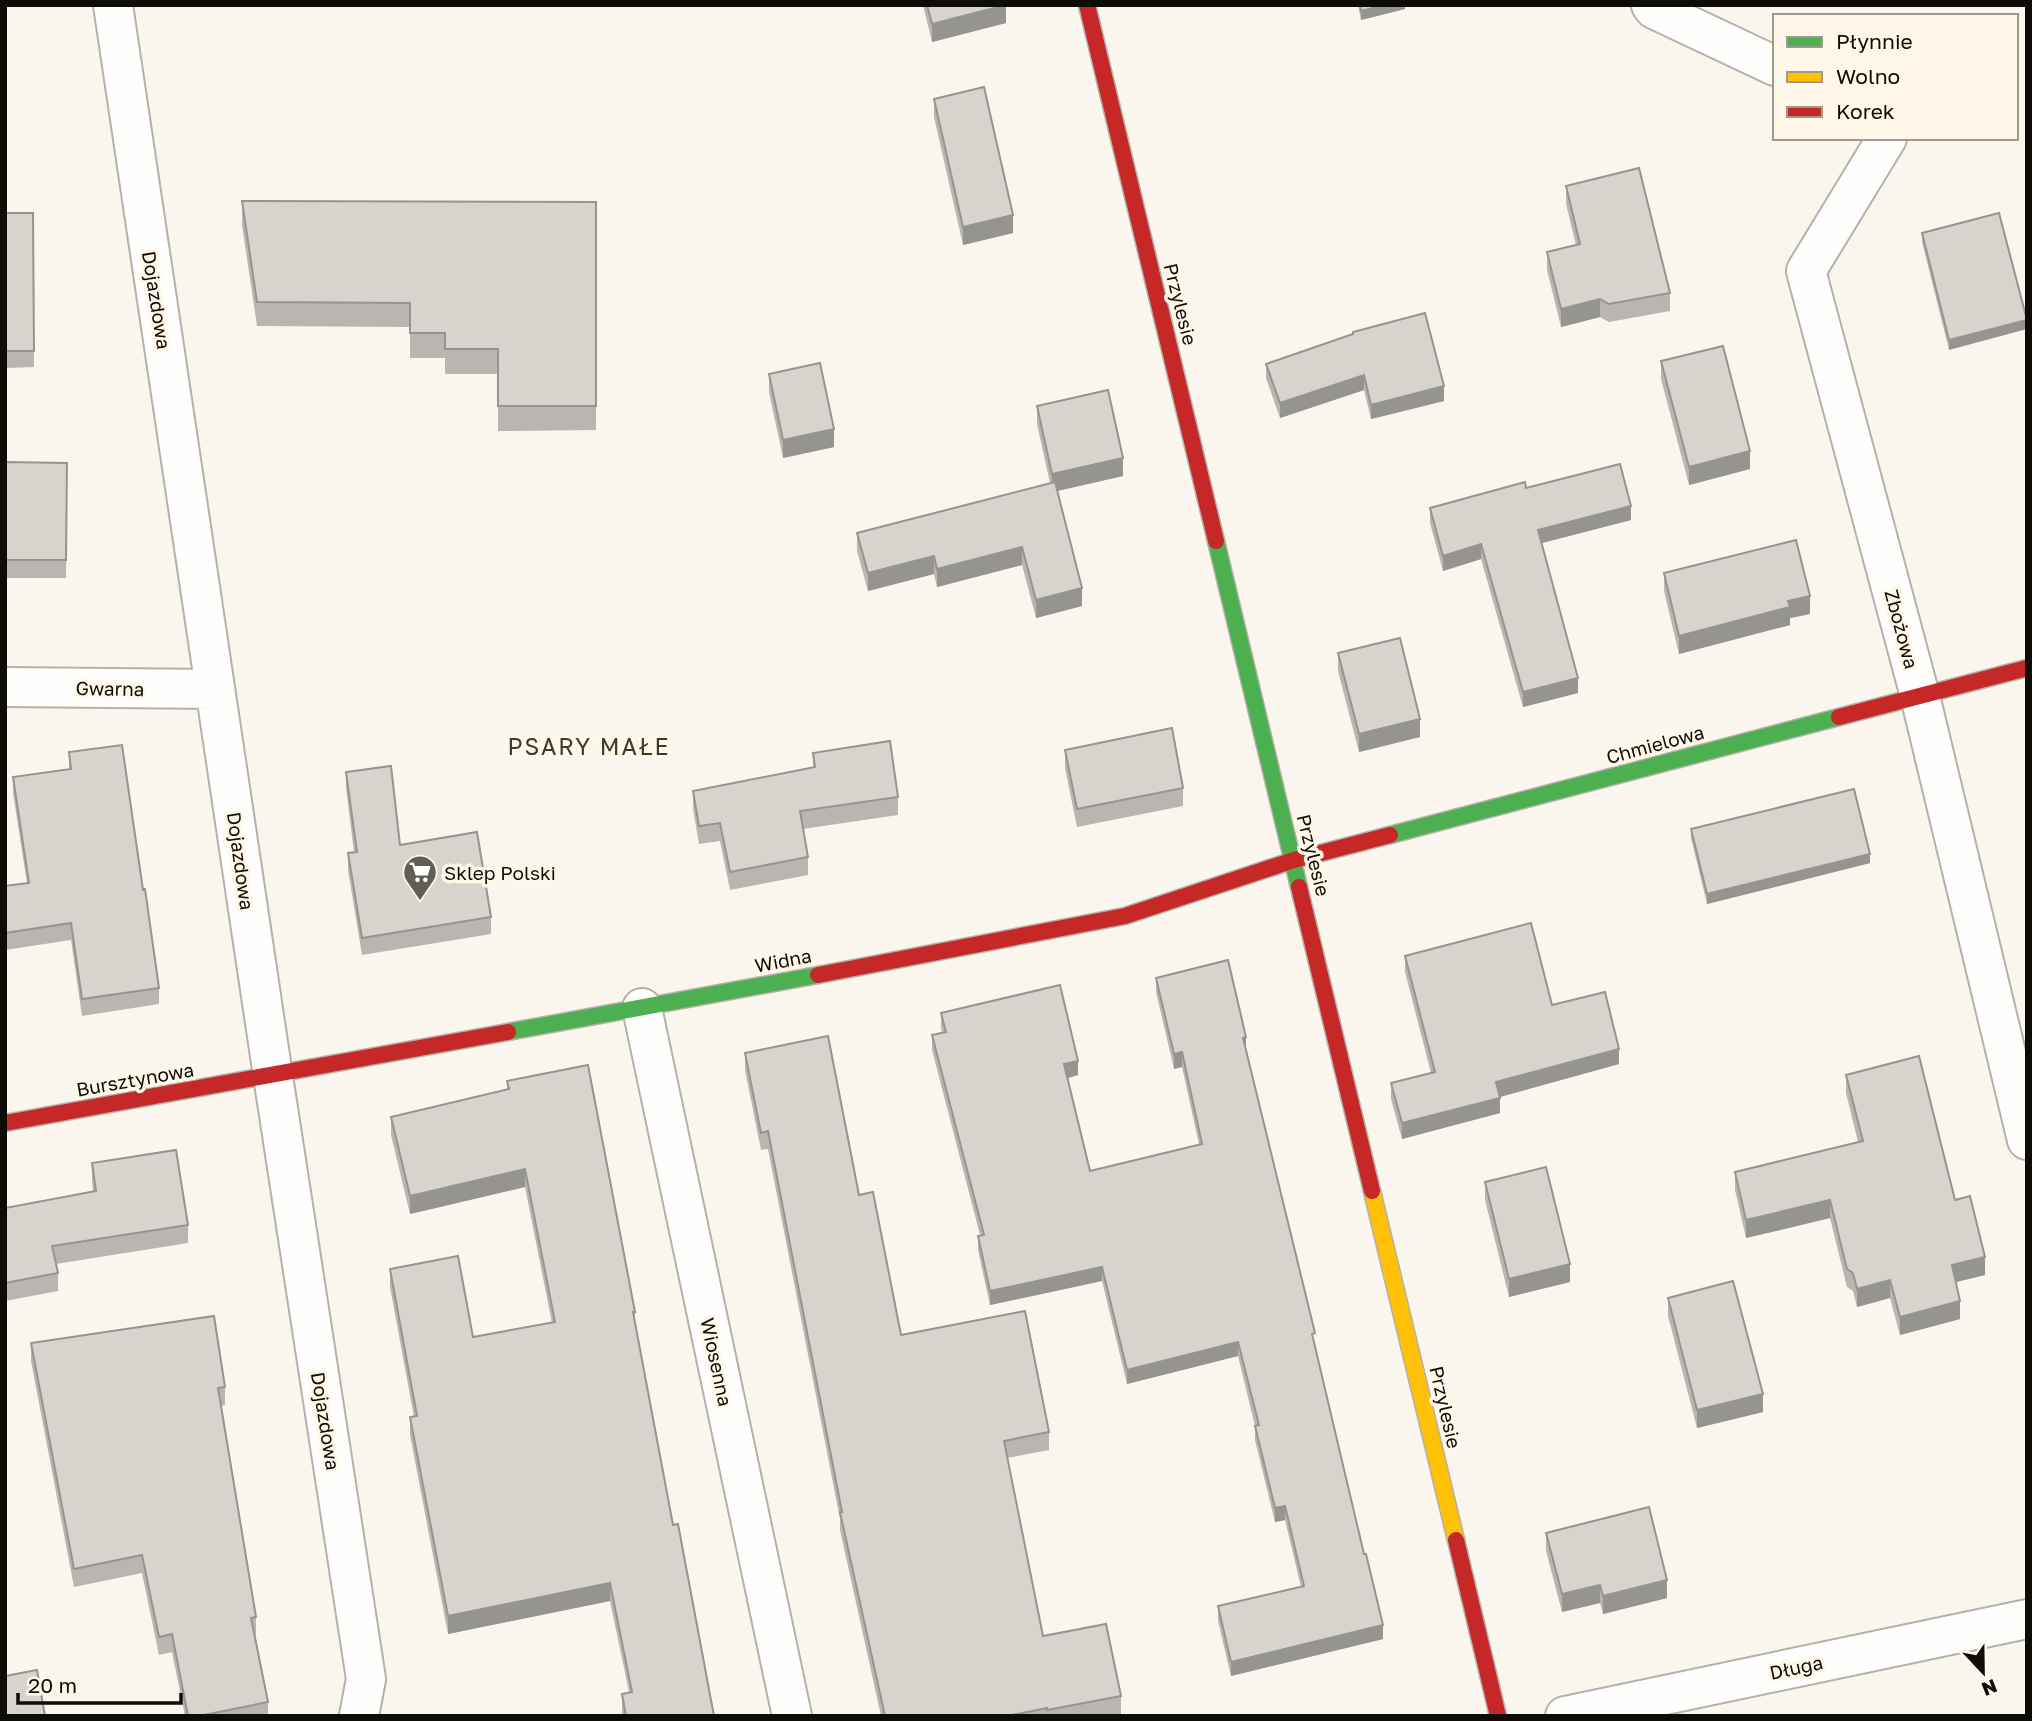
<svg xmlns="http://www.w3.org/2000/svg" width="2032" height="1721" font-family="'Golos Text',sans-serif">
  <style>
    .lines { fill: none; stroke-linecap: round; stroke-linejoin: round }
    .street-casing { stroke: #b4b1ab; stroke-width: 42 }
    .fast-casing { stroke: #b4b1ab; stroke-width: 19 }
    .slow-casing { stroke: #b4b1ab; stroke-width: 19 }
    .jam-casing { stroke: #b4b1ab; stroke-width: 19 }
    .street { stroke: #fefefc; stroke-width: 38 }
    .fast { stroke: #4caf50; stroke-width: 16 }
    .slow { stroke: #ffc107; stroke-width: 16 }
    .jam { stroke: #c62828; stroke-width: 16 }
    .wall { fill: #b9b6b1 }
    .shaded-wall { fill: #969490 }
    .building { fill: #d7d4ce; stroke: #969490; stroke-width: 2 }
    .labels { text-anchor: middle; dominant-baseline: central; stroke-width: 7; stroke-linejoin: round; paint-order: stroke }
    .street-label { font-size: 19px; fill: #0e0c07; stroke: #fff8e9 }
    .poi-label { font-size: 19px; fill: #0e0c07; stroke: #fff8e9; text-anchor: start }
    .quarter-label { font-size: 23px; letter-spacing: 2px; fill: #3e392d; stroke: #fff8e9 }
  </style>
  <rect width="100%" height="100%" fill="#faf6ee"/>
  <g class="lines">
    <g class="street-casing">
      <path id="street" d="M 113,5 L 273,1076 L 366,1679 L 359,1716
        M 1651,5 L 1654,9 L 1775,66
        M 1887,138 L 1806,271 L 1920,696 L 2027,1140
        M 5,687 L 215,689
        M 642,1008 L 792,1716
        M 1565,1716 L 2027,1619"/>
    </g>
    <g class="fast-casing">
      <path id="fast" d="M 1216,541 L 1299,887
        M 1390,835 L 1839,717
        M 508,1032 L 818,975"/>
    </g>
    <g class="slow-casing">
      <path id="slow" d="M 1372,1191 L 1456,1540"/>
    </g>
    <g class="jam-casing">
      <path id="jam" d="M 1087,5 L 1216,541
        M 1839,717 L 2027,668
        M 1299,887 L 1372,1191
        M 818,975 L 1125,916 L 1294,860 L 1390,835
        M 5,1123 L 508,1032
        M 1456,1540 L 1498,1716"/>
    </g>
    <use href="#street" class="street"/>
    <use href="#fast" class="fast"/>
    <use href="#slow" class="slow"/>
    <use href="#jam" class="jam"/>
  </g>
  <path class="wall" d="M 923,5 L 1006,5 L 1006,23 L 932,42 Z
    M 1358,5 L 1405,5 L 1405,9 L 1361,20 Z
    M 934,99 L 1013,233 L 963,245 L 934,117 Z
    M 1566,186 L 1670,293 L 1670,311 L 1609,322 L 1600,317 L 1561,327 L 1547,270 L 1547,252 L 1576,245 L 1566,204 Z
    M 242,201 L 596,202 L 596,430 L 498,431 L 498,374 L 445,374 L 445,358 L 410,358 L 410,327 L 257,326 L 242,225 Z
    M 5,213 L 33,213 L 34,367 L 5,368 Z
    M 1999,213 L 1949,350 L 1922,242 L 1922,233 Z
    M 1353,332 L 1444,401 L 1371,419 L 1364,390 L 1280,418 L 1266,378 L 1266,364 L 1353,334 Z
    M 1661,361 L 1750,469 L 1689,485 L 1661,379 Z
    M 769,374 L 834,447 L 783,458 L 769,392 Z
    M 1037,406 L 1123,476 L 1058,491 L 1082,606 L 1036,618 L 1022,565 L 937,587 L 934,574 L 868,591 L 857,551 L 857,533 L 1050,483 L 1037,424 Z
    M 5,462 L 67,463 L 66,578 L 5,578 Z
    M 1526,488 L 1631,520 L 1542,543 L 1578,693 L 1523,707 L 1481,559 L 1443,571 L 1430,523 L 1430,508 Z
    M 1664,573 L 1810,614 L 1790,618 L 1790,625 L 1679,654 L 1664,591 Z
    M 1338,653 L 1420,737 L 1359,752 L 1338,671 Z
    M 1065,750 L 1183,788 L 1183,806 L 1077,827 L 1065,768 Z
    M 69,752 L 143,890 L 159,988 L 159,1004 L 82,1016 L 71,940 L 5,950 L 5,886 L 27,883 L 13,793 L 13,777 L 69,769 Z
    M 813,753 L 898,797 L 898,815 L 803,829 L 808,857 L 808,875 L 730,890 L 720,841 L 699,844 L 693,809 L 693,791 L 813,767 Z
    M 346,772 L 400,845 L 491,917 L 491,934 L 362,955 L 348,870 L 348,853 L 354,852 L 346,788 Z
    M 1691,829 L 1870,863 L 1707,904 L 1691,838 Z
    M 1405,956 L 1552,1005 L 1619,1064 L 1500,1097 L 1500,1113 L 1402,1139 L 1391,1099 L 1391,1083 L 1431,1073 L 1405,972 Z
    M 1156,978 L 1246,1051 L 1383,1639 L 1231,1676 L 1218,1621 L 1218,1606 L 1301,1587 L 1285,1520 L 1275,1522 L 1255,1440 L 1255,1426 L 1238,1356 L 1127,1384 L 1102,1281 L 990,1305 L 978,1250 L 978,1236 L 980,1235 L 932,1050 L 932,1035 L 942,1033 L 941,1027 L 941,1013 L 1078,1075 L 1068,1078 L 1090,1171 L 1199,1144 L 1182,1067 L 1174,1069 L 1156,992 Z
    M 745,1053 L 859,1195 L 901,1335 L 1049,1432 L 1049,1450 L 1007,1458 L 1043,1636 L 1121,1696 L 1121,1714 L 1112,1716 L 881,1716 L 840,1530 L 840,1519 L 768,1149 L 761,1150 L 745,1070 Z
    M 1846,1075 L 1955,1200 L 1985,1275 L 1956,1282 L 1960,1319 L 1900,1335 L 1890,1298 L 1857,1307 L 1853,1291 L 1847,1287 L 1830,1218 L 1746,1238 L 1735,1190 L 1735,1172 L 1858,1142 L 1846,1093 Z
    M 507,1081 L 635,1312 L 635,1325 L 673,1525 L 714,1716 L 622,1716 L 622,1694 L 629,1692 L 610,1601 L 448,1634 L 410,1435 L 410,1417 L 414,1417 L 390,1287 L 390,1269 L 473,1337 L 552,1323 L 525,1187 L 410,1214 L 391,1135 L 391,1117 L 507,1090 Z
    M 92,1163 L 188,1225 L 188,1243 L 56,1264 L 58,1273 L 58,1291 L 5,1301 L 5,1208 L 93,1191 L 92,1181 Z
    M 1485,1182 L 1570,1282 L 1509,1297 L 1485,1200 Z
    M 1668,1298 L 1763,1412 L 1697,1428 L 1668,1316 Z
    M 31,1343 L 225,1387 L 225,1405 L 221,1406 L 256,1617 L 256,1635 L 255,1635 L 268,1702 L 268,1716 L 185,1716 L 172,1652 L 159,1655 L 142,1573 L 74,1587 L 31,1361 Z
    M 1546,1533 L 1667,1598 L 1603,1614 L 1600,1603 L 1562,1612 L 1546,1551 Z"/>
  <path class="shaded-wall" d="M 1006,5 L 1006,23 L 932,42 L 932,24 Z
    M 1385,5 L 1405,5 L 1405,9 L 1361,20 L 1361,11 Z
    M 1013,215 L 1013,233 L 963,245 L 963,227 Z
    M 1600,299 L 1600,317 L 1561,327 L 1561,309 Z
    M 2027,320 L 2027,329 L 1949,350 L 1949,340 Z
    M 1364,375 L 1364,390 L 1280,418 L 1280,403 Z
    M 1444,386 L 1444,401 L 1371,419 L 1371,405 Z
    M 834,429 L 834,447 L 783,458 L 783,440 Z
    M 1750,451 L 1750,469 L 1689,485 L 1689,467 Z
    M 1123,458 L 1123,476 L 1052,492 L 1052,474 Z
    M 1631,506 L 1631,520 L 1538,544 L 1538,530 Z
    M 1481,544 L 1481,559 L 1443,571 L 1443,556 Z
    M 1022,547 L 1022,565 L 937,587 L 937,569 Z
    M 934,556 L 934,574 L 868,591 L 868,573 Z
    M 1082,588 L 1082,606 L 1036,618 L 1036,600 Z
    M 1810,596 L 1810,614 L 1790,618 L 1790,625 L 1679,654 L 1679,636 L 1788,601 Z
    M 1578,678 L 1578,693 L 1523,707 L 1523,692 Z
    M 1420,719 L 1420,737 L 1359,752 L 1359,734 Z
    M 1870,854 L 1870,863 L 1707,904 L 1707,894 Z
    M 1246,1037 L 1246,1051 L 1243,1038 Z
    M 1619,1049 L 1619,1064 L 1496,1098 L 1496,1082 Z
    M 1182,1052 L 1182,1067 L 1174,1069 L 1174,1054 Z
    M 1078,1061 L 1078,1075 L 1064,1079 L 1064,1064 Z
    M 1500,1098 L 1500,1113 L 1402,1139 L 1402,1123 Z
    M 525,1169 L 525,1187 L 410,1214 L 410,1196 Z
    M 1830,1200 L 1830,1218 L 1746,1238 L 1746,1220 Z
    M 1985,1257 L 1985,1275 L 1952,1283 L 1952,1265 Z
    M 1570,1264 L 1570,1282 L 1509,1297 L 1509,1279 Z
    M 1102,1267 L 1102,1281 L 990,1305 L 990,1291 Z
    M 1890,1280 L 1890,1298 L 1857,1307 L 1857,1289 Z
    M 1960,1301 L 1960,1319 L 1900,1335 L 1900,1317 Z
    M 1238,1342 L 1238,1356 L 1127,1384 L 1127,1370 Z
    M 1763,1394 L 1763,1412 L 1697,1428 L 1697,1410 Z
    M 1285,1506 L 1285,1520 L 1275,1522 L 1275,1508 Z
    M 1667,1580 L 1667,1598 L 1603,1614 L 1603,1596 Z
    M 610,1583 L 610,1601 L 448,1634 L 448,1616 Z
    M 1600,1585 L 1600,1603 L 1562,1612 L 1562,1594 Z
    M 1383,1625 L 1383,1639 L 1231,1676 L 1231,1662 Z"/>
  <path class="building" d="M 927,5 L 1006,5 L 932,24 Z
    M 1360,5 L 1385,5 L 1361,11 Z
    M 984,87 L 1013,215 L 963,227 L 934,99 Z
    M 1639,168 L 1670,293 L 1609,304 L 1600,299 L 1561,309 L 1547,252 L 1580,244 L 1566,186 Z
    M 242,201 L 596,202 L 596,406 L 498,406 L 498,349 L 445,349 L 445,333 L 410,333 L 410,303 L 257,302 Z
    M 5,213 L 33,213 L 34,351 L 5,351 Z
    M 1999,213 L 2027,320 L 1949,340 L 1922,233 Z
    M 1425,313 L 1444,386 L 1371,405 L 1364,375 L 1280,403 L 1266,364 L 1353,334 L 1353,332 Z
    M 1723,346 L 1750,451 L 1689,467 L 1661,361 Z
    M 820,363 L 834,429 L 783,440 L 769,374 Z
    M 1108,390 L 1123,458 L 1052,474 L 1037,406 Z
    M 5,462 L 67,463 L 66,560 L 5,560 Z
    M 1620,464 L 1631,506 L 1538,530 L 1578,678 L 1523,692 L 1481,544 L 1443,556 L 1430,508 L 1525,482 L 1526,488 Z
    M 1055,482 L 1082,588 L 1036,600 L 1022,547 L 937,569 L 934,556 L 868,573 L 857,533 Z
    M 1796,540 L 1810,596 L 1788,601 L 1790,607 L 1679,636 L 1664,573 Z
    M 1400,638 L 1420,719 L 1359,734 L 1338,653 Z
    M 1172,728 L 1183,788 L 1077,809 L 1065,750 Z
    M 890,741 L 898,797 L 800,811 L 808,857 L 730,872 L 720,823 L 699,826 L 693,791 L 815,767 L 813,753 Z
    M 122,745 L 143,890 L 145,889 L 159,988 L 82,999 L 71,923 L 5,933 L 5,886 L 29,883 L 13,777 L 71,769 L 69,752 Z
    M 391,766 L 400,845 L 477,832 L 491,917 L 362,938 L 348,853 L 357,852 L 346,772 Z
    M 1854,789 L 1870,854 L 1707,894 L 1691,829 Z
    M 1531,923 L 1552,1005 L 1605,992 L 1619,1049 L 1496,1082 L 1500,1098 L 1402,1123 L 1391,1083 L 1435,1072 L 1405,956 Z
    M 1228,960 L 1246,1037 L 1243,1038 L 1315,1333 L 1312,1334 L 1364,1554 L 1366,1554 L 1383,1625 L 1231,1662 L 1218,1606 L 1304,1586 L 1285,1506 L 1275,1508 L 1255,1426 L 1259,1425 L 1238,1342 L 1127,1370 L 1102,1267 L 990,1291 L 978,1236 L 984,1235 L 932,1035 L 946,1032 L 941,1013 L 1060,985 L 1078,1061 L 1064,1064 L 1090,1171 L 1202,1144 L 1182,1052 L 1174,1054 L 1156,978 Z
    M 828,1036 L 859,1195 L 873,1192 L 901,1335 L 1025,1311 L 1049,1432 L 1004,1441 L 1043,1636 L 1106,1624 L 1121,1696 L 1047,1710 L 1047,1708 L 1007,1716 L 885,1716 L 840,1512 L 842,1512 L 768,1131 L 761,1133 L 745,1053 Z
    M 1919,1056 L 1955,1200 L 1970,1196 L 1985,1257 L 1952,1265 L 1960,1301 L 1900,1317 L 1890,1280 L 1857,1289 L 1853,1273 L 1847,1269 L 1830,1200 L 1746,1220 L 1735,1172 L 1863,1141 L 1846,1075 Z
    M 588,1065 L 635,1312 L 633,1312 L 673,1525 L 678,1524 L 714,1716 L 626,1716 L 622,1694 L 632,1692 L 610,1583 L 448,1616 L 410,1417 L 417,1416 L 390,1269 L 458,1256 L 473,1337 L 555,1322 L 525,1169 L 410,1196 L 391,1117 L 509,1089 L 507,1081 Z
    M 176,1150 L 188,1225 L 52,1246 L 58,1273 L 5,1283 L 5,1208 L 96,1191 L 92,1163 Z
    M 1546,1167 L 1570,1264 L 1509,1279 L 1485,1182 Z
    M 1733,1281 L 1763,1394 L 1697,1410 L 1668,1298 Z
    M 214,1316 L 225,1387 L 218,1388 L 256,1617 L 251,1618 L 268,1702 L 199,1716 L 188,1716 L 172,1634 L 159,1637 L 142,1555 L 74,1569 L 31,1343 Z
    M 1649,1507 L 1667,1580 L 1603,1596 L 1600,1585 L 1562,1594 L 1546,1533 Z
    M 37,1670 L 45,1716 L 5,1716 L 5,1676 Z"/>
  <defs>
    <g id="supermarket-pin" transform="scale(1.75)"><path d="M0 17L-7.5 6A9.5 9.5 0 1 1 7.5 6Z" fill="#615e58" stroke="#fff8e9"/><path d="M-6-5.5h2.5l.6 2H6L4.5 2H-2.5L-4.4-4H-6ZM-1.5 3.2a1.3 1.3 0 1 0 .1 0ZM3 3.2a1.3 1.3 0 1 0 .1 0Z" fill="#fff"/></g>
  </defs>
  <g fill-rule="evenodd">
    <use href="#supermarket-pin" x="420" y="872"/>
  </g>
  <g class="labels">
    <g class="street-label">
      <text transform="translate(157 300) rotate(81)">Dojazdowa</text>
      <text transform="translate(1181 304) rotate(76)">Przylesie</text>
      <text transform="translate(1902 629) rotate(75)">Zbożowa</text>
      <text transform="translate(110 688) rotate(1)">Gwarna</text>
      <text transform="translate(1655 744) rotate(-15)">Chmielowa</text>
      <text transform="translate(1314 855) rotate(76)">Przylesie</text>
      <text transform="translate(241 861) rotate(82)">Dojazdowa</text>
      <text transform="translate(783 960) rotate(-11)">Widna</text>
      <text transform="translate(135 1079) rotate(-10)">Bursztynowa</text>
      <text transform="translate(717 1362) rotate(78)">Wiosenna</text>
      <text transform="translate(1446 1407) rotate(77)">Przylesie</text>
      <text transform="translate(326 1421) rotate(81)">Dojazdowa</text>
      <text transform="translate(1796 1667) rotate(-12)">Długa</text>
    </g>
    <g class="poi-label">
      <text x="444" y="872">Sklep Polski</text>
    </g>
    <g class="quarter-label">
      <text x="589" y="746">PSARY MAŁE</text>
    </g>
  </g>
  <rect width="2032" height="1721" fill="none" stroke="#0e0c07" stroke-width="14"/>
  <rect x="1773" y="14" width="245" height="126" fill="#fff8e9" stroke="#9f9a8f" stroke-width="2"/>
  <rect x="1787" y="37" width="35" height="10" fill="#4caf50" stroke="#9f9a8f" stroke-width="2"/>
  <text x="1836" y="49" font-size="21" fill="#0e0c07">Płynnie</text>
  <rect x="1787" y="72" width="35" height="10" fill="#ffc107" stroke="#9f9a8f" stroke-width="2"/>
  <text x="1836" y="84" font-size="21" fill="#0e0c07">Wolno</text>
  <rect x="1787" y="107" width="35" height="10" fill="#c62828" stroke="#9f9a8f" stroke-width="2"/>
  <text x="1836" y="119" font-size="21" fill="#0e0c07">Korek</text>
  <g transform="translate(1983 1672) rotate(158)" stroke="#fff8e9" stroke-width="5" paint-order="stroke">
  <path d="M0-5L12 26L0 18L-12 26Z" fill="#0e0c07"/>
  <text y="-10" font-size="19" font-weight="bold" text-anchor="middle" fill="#0e0c07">N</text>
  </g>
  <path d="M18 1693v10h163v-10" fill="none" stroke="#0e0c07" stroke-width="3.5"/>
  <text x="28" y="1693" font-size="21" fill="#0e0c07" stroke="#fff8e9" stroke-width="5" paint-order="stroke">20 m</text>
</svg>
